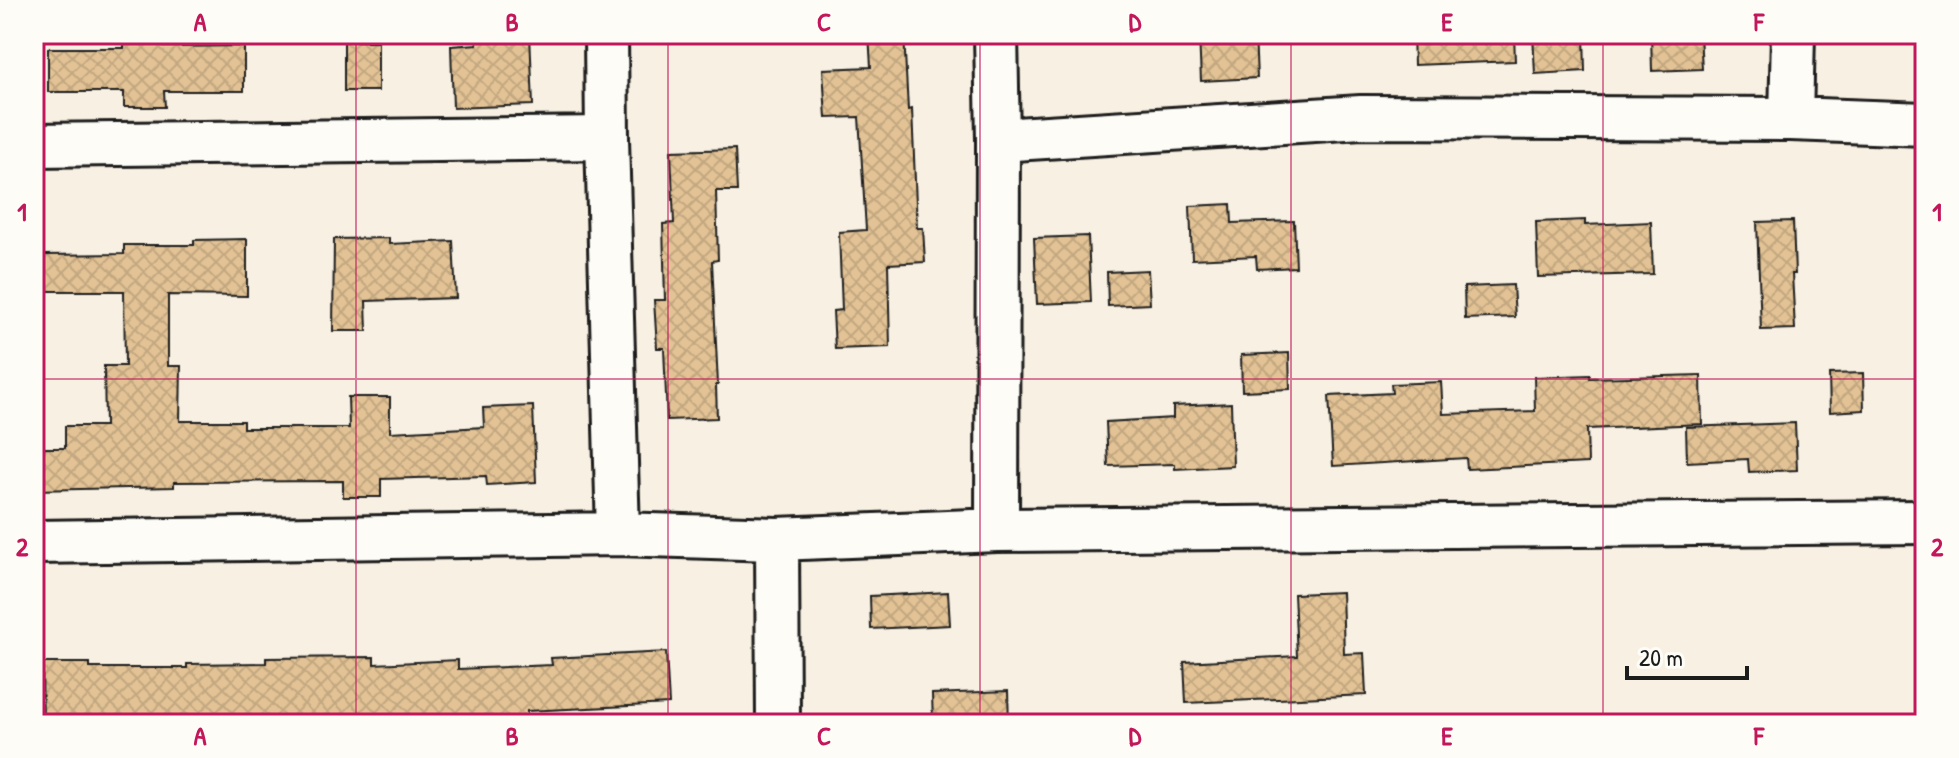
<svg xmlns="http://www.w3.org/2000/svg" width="1959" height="758" font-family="'Patrick Hand',sans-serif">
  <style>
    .building { fill: url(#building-cross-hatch); stroke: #1c1c1c; stroke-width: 2 }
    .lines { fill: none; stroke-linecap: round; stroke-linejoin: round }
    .minor-casing { stroke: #1c1c1c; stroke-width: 48 }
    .minor { stroke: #fdfcf7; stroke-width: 42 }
    .grid { fill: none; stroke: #c2185b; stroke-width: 2; stroke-opacity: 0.55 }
    .neatline { fill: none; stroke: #c2185b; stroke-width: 3 }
    .grid-label { font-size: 26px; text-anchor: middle; font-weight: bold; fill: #c2185b }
  </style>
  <defs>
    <pattern id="building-cross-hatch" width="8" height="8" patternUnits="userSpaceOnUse" patternTransform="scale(2)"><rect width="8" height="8" fill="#e3c395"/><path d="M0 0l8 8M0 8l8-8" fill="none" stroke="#c2a780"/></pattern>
  </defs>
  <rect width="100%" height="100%" fill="#f8f1e3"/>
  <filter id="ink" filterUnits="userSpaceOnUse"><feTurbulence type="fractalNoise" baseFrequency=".0125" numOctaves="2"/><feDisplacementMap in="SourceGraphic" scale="16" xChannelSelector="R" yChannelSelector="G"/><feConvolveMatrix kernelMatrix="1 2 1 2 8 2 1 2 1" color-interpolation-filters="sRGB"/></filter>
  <g filter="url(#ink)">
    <path class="building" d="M 476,34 L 530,34 L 533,105 L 453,108 L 451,46 L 477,44 Z
      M 869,34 L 904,34 L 908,110 L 912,109 L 917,228 L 923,228 L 925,262 L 888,264 L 890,347 L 835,349 L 833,311 L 842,310 L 839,232 L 866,230 L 859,117 L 826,118 L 823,69 L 871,67 Z
      M 1199,34 L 1255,34 L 1257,78 L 1201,81 Z
      M 1413,34 L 1514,34 L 1515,61 L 1414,65 Z
      M 1533,34 L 1584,34 L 1585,71 L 1535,74 Z
      M 1651,34 L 1700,34 L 1702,69 L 1652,71 Z
      M 124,40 L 164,40 L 164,47 L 244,46 L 244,91 L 164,91 L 165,107 L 124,107 L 124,92 L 48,92 L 48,48 L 124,48 Z
      M 344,41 L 378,41 L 378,91 L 344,91 Z
      M 735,149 L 737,191 L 716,191 L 718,260 L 712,261 L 718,385 L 716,385 L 717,418 L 667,420 L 664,348 L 657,348 L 654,300 L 665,300 L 663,224 L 674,223 L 671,151 Z
      M 1231,204 L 1232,223 L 1294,221 L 1296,267 L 1257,269 L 1256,256 L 1192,259 L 1190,206 Z
      M 1585,220 L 1585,225 L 1651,222 L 1653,274 L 1538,277 L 1536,222 Z
      M 1793,221 L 1795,274 L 1792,274 L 1795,329 L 1761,330 L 1757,222 Z
      M 1088,236 L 1091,302 L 1037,304 L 1034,238 Z
      M 389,238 L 389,244 L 453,241 L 456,298 L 366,301 L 367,331 L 333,331 L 334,239 Z
      M 247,239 L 247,296 L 168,295 L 168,366 L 181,366 L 180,421 L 243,421 L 243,428 L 349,428 L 348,397 L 390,397 L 390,432 L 484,427 L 483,408 L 533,406 L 536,482 L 487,485 L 486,476 L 381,479 L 381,497 L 343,497 L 343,481 L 174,482 L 174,487 L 34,490 L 34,448 L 65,448 L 65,426 L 105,426 L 104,366 L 125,366 L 124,291 L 44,291 L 44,255 L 124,254 L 124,245 L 194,245 L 194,240 Z
      M 1148,270 L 1150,304 L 1108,306 L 1107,272 Z
      M 1513,285 L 1515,317 L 1465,319 L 1464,287 Z
      M 1289,353 L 1290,389 L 1242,391 L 1241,355 Z
      M 1863,373 L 1864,410 L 1830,412 L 1829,374 Z
      M 1590,375 L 1590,378 L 1701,375 L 1702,424 L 1587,429 L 1588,463 L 1467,469 L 1466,458 L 1333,466 L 1329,396 L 1392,393 L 1391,384 L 1441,382 L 1443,414 L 1535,411 L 1534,377 Z
      M 1231,403 L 1233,466 L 1175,469 L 1175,464 L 1108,466 L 1106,422 L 1173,418 L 1173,406 Z
      M 1795,423 L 1797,470 L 1749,472 L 1748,459 L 1687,462 L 1686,427 Z
      M 948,592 L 950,625 L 871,629 L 870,596 Z
      M 1342,592 L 1344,654 L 1364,653 L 1366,695 L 1186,703 L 1184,662 L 1297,656 L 1294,594 Z
      M 666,652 L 669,704 L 527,711 L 527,724 L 43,724 L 42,663 L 90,663 L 90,668 L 187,668 L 187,664 L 266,663 L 266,658 L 374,657 L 374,664 L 458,660 L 458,669 L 552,665 L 551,658 Z
      M 1008,691 L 1009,724 L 933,724 L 932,694 Z"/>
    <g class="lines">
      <g class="minor-casing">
        <path id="minor" d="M 606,34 L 607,138 L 618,534
          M 996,34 L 998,140 L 997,530
          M 1791,119 L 1793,34
          M 998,140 L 1361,117 L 1791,119 L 1925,124
          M 34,145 L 607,138
          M 777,539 L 778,724
          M 34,542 L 618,534 L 777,539 L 997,530 L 1925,522"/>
      </g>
      <use href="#minor" class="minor"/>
    </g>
  </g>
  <path class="grid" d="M 356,34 L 356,724M 668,34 L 668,724M 980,34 L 980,724M 1291,34 L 1291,724M 1603,34 L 1603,724M 34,379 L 1925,379"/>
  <rect width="1959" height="758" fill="none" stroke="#fdfcf7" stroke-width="88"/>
  <path d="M1627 666v12h120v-12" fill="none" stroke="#1c1c1c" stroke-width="4"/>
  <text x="1639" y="666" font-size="24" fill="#1c1c1c" stroke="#fdfcf7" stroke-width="6" paint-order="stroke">20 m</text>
  <rect x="44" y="44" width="1871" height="670" class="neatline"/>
  <g class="grid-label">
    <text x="200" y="31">A</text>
    <text x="512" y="31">B</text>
    <text x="824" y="31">C</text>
    <text x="1135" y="31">D</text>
    <text x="1447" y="31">E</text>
    <text x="1759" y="31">F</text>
    <text x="22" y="221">1</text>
    <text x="1937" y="221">1</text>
    <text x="22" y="556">2</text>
    <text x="1937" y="556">2</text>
    <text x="200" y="745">A</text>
    <text x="512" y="745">B</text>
    <text x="824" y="745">C</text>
    <text x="1135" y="745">D</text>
    <text x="1447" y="745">E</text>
    <text x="1759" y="745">F</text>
  </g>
</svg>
